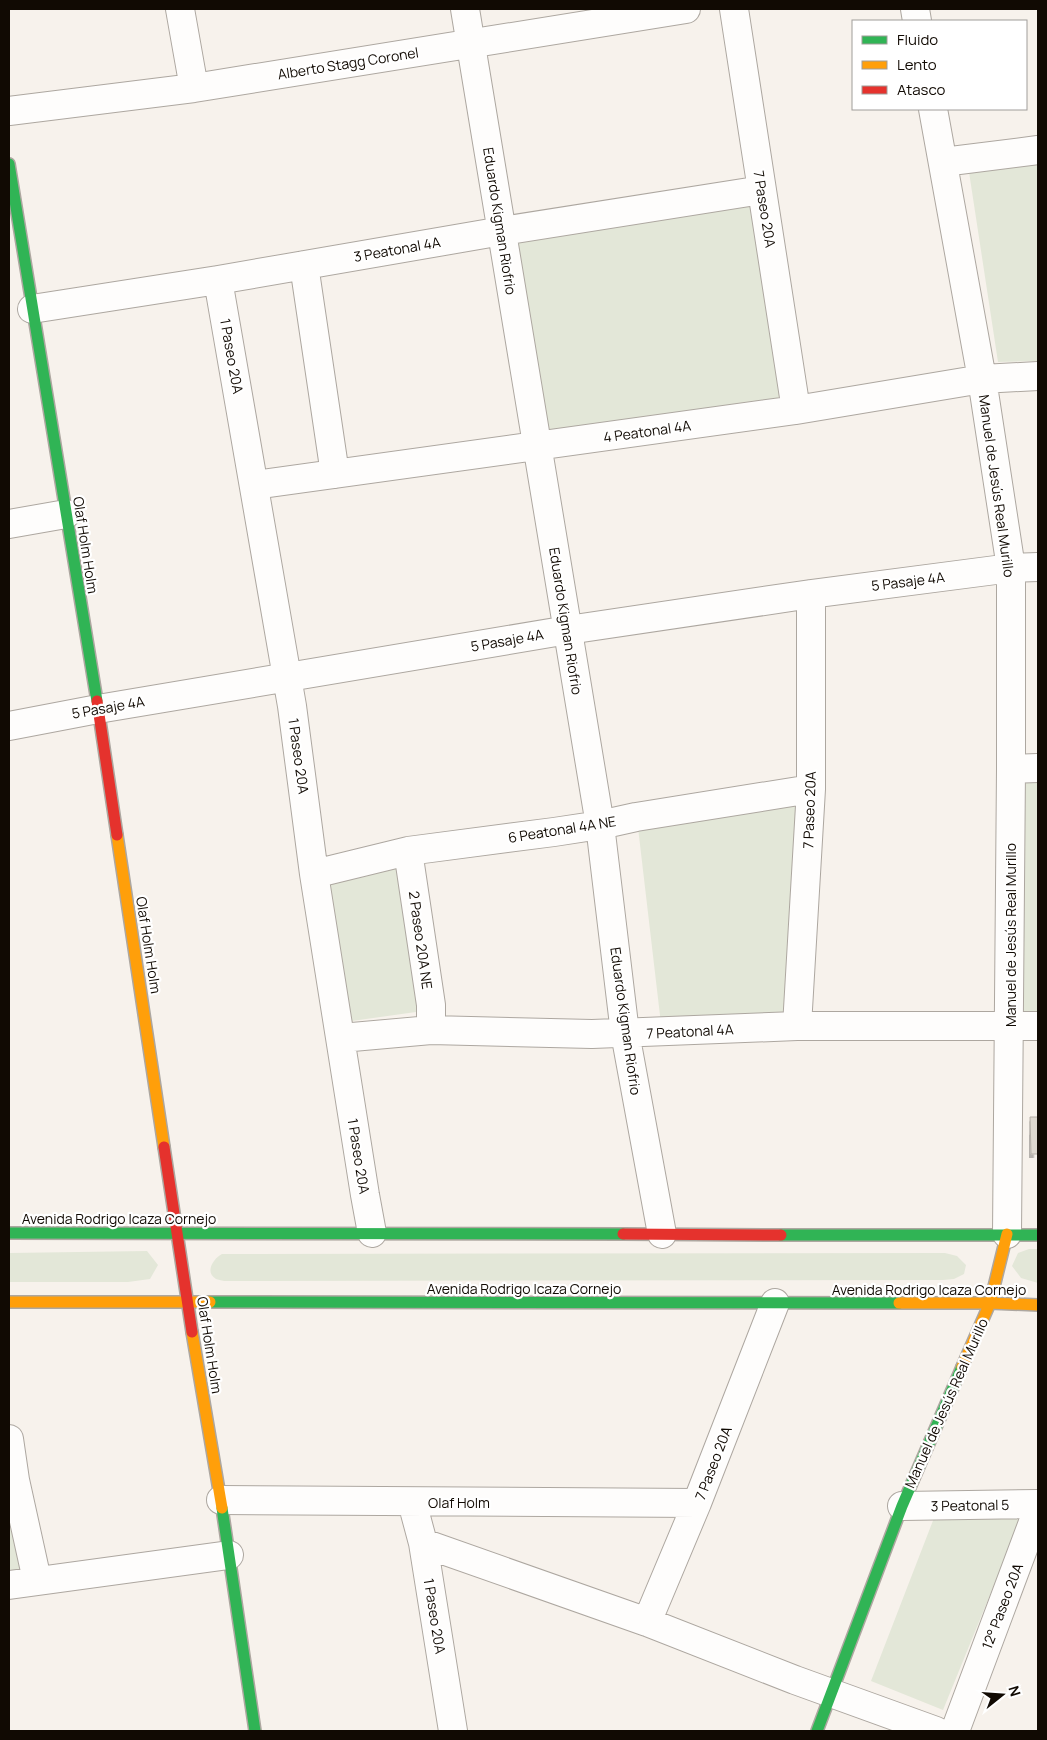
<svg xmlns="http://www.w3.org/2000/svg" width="1047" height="1740" font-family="Manrope,sans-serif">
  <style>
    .green { fill: #e3e7d8 }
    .building { fill: #ded8cf; stroke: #b4aea6; filter: url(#shadow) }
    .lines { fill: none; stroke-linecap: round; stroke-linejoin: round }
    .street-casing { stroke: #ada7a0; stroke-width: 30 }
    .fast-casing { stroke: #ada7a0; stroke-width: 14 }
    .slow-casing { stroke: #ada7a0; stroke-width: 14 }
    .jam-casing { stroke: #ada7a0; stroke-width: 14 }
    .street { stroke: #fefdfc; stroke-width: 28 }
    .fast { stroke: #30b455; stroke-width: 11 }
    .slow { stroke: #ff9f0a; stroke-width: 11 }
    .jam { stroke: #e5322d; stroke-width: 11 }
    .labels { text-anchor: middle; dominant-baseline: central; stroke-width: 4.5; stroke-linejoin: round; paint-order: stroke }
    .street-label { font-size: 14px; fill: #110a03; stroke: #fff }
  </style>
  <defs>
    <filter id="shadow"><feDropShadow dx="-4.5" dy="4.5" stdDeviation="0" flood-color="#0004"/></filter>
  </defs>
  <rect width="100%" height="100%" fill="#f7f2ec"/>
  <path class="green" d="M 1038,163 L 1038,361 L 998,362 L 969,172 Z
    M 762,190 L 796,410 L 537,446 L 502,231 Z
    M 1023,776 L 1038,776 L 1038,1013 L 1021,1013 Z
    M 809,791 L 794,1022 L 661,1024 L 637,819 Z
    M 408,856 L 430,1010 L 352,1021 L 315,873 Z
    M 1029,1249 L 1038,1249 L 1038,1283 L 1021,1278 L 1012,1266 L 1018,1253 Z
    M 147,1251 L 158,1265 L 150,1279 L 128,1282 L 9,1282 L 9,1253 Z
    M 945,1253 L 957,1256 L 966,1265 L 964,1274 L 954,1279 L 943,1280 L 224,1281 C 221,1280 218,1280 216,1279 C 204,1272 214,1258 222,1254 Z
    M 9,1480 L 37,1580 L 9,1585 Z
    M 934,1518 L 1021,1519 L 943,1710 L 871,1681 Z"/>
  <path class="building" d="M 1030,1117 L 1038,1117 L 1038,1154 L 1031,1154 Z"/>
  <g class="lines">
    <g class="street-casing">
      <path id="street" d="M 180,9 L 194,88
        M 465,9 L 600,825 L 625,1033 L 662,1234
        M 734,9 L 796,410
        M 915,9 L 917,21
        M 933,109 L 982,379 L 1011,568 L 1011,769 L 1007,1234
        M 9,111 L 194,88 L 686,9
        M 943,162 L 1038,150
        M 304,265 L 335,474
        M 218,280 L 292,706 L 314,874 L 365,1195 L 372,1233
        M 32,309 L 218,280 L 502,231 L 762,190
        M 255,485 L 796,410 L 982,379 L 1038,376
        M 9,524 L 66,514
        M 9,726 L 98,709 L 568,630 L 811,594 L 1011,568 L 1038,567
        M 1011,769 L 1038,768
        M 408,851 L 431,1005 L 431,1030
        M 314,874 L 408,851 L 554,832 L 600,825 L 636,817 L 811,789
        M 797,1026 L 811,789 L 811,594
        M 341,1038 L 431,1030 L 592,1034 L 797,1026 L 1038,1026
        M 9,1439 L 15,1480 L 37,1580
        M 221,1500 L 697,1503
        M 412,1502 L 423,1543 L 453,1731
        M 902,1506 L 1038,1504
        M 423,1543 L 647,1622 L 795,1680 L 936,1731
        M 9,1585 L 229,1555
        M 647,1622 L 697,1503 L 775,1303
        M 955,1731 L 1038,1509"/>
    </g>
    <g class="fast-casing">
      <path id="fast" d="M 9,164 L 97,701
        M 9,1233 L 623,1234
        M 781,1235 L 1038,1235
        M 210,1302 L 899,1303
        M 222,1508 L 255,1731
        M 817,1731 L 902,1506 L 962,1367"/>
    </g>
    <g class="slow-casing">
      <path id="slow" d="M 117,835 L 164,1147
        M 9,1302 L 210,1302
        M 899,1303 L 990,1303 L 1038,1305
        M 192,1332 L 222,1508
        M 962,1367 L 990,1303 L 1007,1234"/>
    </g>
    <g class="jam-casing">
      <path id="jam" d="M 97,701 L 117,835
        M 164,1147 L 192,1332
        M 623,1234 L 781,1235"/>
    </g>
    <use href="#street" class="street"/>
    <use href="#fast" class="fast"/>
    <use href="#slow" class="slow"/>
    <use href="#jam" class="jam"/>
  </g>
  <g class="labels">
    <g class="street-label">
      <text transform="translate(348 63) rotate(-9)">Alberto Stagg Coronel</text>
      <text transform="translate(765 209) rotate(81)">7 Paseo 20A</text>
      <text transform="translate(500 221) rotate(81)">Eduardo Kigman Riofrio</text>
      <text transform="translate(397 249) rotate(-10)">3 Peatonal 4A</text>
      <text transform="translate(232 356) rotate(80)">1 Paseo 20A</text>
      <text transform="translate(647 431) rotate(-8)">4 Peatonal 4A</text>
      <text transform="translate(997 486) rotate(82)">Manuel de Jesús Real Murillo</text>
      <text transform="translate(86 545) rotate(81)">Olaf Holm Holm</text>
      <text transform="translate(908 581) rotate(-7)">5 Pasaje 4A</text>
      <text transform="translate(566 621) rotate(81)">Eduardo Kigman Riofrio</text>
      <text transform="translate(507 640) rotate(-10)">5 Pasaje 4A</text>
      <text transform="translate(108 707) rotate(-10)">5 Pasaje 4A</text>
      <text transform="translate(299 756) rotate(82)">1 Paseo 20A</text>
      <text transform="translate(809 810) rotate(-88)">7 Paseo 20A</text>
      <text transform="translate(562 829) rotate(-9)">6 Peatonal 4A NE</text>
      <text transform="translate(1010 935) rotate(-90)">Manuel de Jesús Real Murillo</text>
      <text transform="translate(421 940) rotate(82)">2 Paseo 20A NE</text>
      <text transform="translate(149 945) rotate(81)">Olaf Holm Holm</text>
      <text transform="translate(626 1021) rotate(82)">Eduardo Kigman Riofrio</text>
      <text transform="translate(690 1031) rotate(-3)">7 Peatonal 4A</text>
      <text transform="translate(359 1156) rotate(81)">1 Paseo 20A</text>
      <text x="119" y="1218">Avenida Rodrigo Icaza Cornejo</text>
      <text x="524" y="1288">Avenida Rodrigo Icaza Cornejo</text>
      <text x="929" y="1289">Avenida Rodrigo Icaza Cornejo</text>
      <text transform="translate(210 1345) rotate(81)">Olaf Holm Holm</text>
      <text transform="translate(946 1403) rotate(-66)">Manuel de Jesús Real Murillo</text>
      <text transform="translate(713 1463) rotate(-69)">7 Paseo 20A</text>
      <text x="459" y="1502">Olaf Holm</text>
      <text transform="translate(970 1505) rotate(-1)">3 Peatonal 5</text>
      <text transform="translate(1002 1606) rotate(-69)">12° Paseo 20A</text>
      <text transform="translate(435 1616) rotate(81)">1 Paseo 20A</text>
    </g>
  </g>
  <rect width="1047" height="1740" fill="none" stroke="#110a03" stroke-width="20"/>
  <rect x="852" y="20" width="175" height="90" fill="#ffffff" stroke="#a09d9a"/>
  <rect x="862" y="36" width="25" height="8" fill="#30b455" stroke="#a09d9a"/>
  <text x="897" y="45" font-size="15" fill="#110a03">Fluido</text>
  <rect x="862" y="61" width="25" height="8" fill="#ff9f0a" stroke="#a09d9a"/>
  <text x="897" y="70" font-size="15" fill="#110a03">Lento</text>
  <rect x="862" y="86" width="25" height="8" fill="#e5322d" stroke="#a09d9a"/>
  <text x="897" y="95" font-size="15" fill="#110a03">Atasco</text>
  <g transform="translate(1002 1695) rotate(73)" stroke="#ffffff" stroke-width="4" paint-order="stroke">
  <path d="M0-4L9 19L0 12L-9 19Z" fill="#110a03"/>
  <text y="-8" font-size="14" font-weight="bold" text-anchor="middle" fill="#110a03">N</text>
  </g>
</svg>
